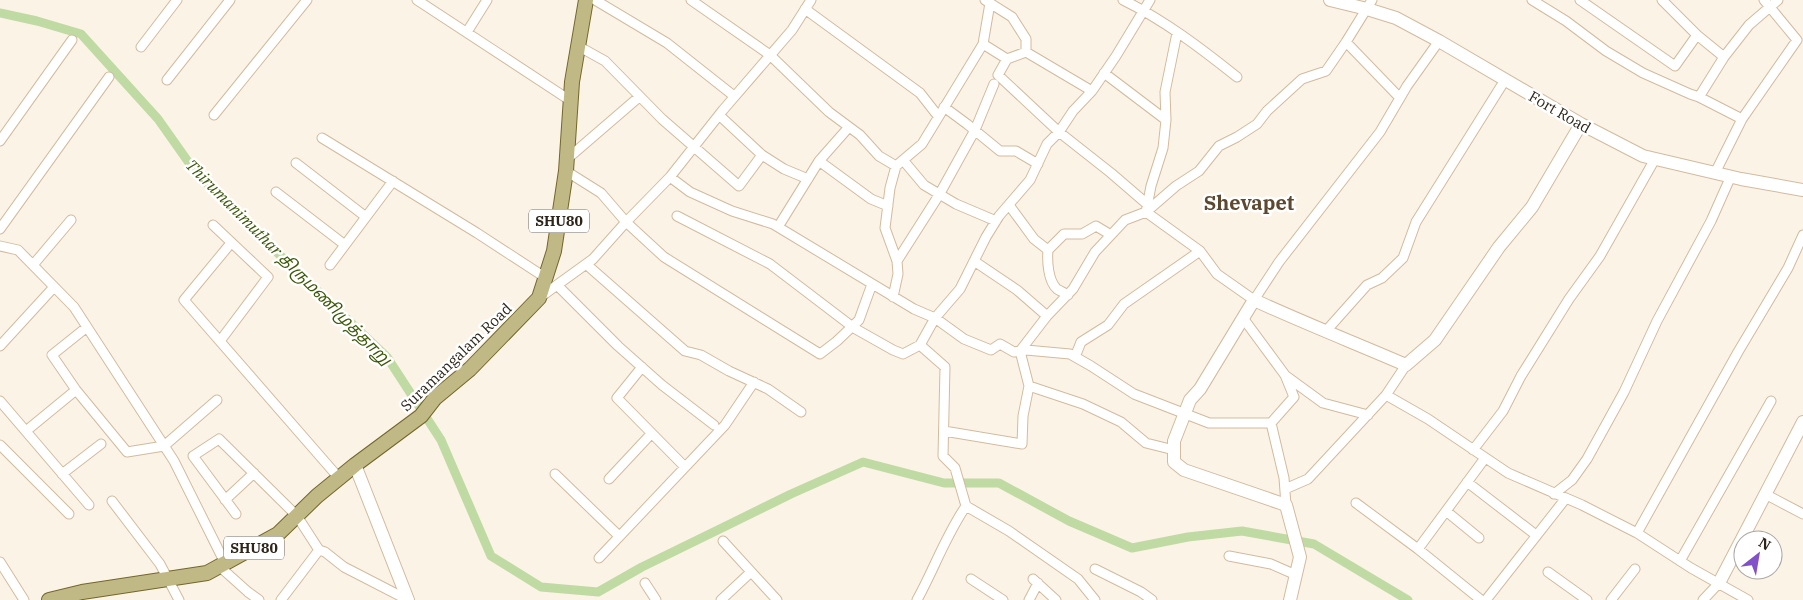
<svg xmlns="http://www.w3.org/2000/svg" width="1803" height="600" font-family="'IBM Plex Serif','Noto Sans Tamil',serif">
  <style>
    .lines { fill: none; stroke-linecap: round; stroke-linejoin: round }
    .canal { stroke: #c0daa3; stroke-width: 9 }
    .street-casing { stroke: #d2bb9e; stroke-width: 11 }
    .secondary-casing { stroke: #d2bb9e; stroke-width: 14 }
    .primary-casing { stroke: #72672b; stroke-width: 16 }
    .street { stroke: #fff; stroke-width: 9 }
    .secondary { stroke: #fff; stroke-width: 12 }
    .primary { stroke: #c1b985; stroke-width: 14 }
    .labels { text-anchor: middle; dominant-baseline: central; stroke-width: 5; stroke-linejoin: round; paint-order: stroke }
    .shield { fill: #fff; stroke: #6c665e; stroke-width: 1 }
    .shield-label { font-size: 14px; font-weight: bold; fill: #2d2519 }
    .street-label { font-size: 15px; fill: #2d2519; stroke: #fff }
    .water-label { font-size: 16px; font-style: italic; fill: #3c5907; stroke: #fff }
    .district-label { font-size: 20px; font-weight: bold; fill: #5d492f; stroke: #fff }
  </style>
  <rect width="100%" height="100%" fill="#fcf3e7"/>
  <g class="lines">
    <path class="canal" d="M 0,13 L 37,21 L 81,34 L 158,119 L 194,170 L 243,220 L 387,357 L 441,440 L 491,556 L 541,587 L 598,592 L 642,567 L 730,524 L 791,494 L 863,462 L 944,483 L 999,483 L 1069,521 L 1132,548 L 1188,537 L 1242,531 L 1314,544 L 1408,600"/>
    <g class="street-casing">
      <path id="street" d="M 417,0 L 571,101
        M 595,0 L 667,43 L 734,96
        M 691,0 L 770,55 L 829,112 L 860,135 L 879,156 L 896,166 L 922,144 L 983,44 L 1007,59 L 1026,52 L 1092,91
        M 985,0 L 1012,17 L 1026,39 L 1026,52
        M 1123,0 C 1164,20 1202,49 1237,77
        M 1532,0 L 1566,21 L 1606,51 L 1643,73 L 1690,94 L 1699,97 L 1742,119 L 1715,173
        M 1580,0 L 1675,66 L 1697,35
        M 1662,0 L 1697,35 L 1724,57
        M 805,9 L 920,93 L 938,116
        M 467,32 L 487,0
        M 1346,42 L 1400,98
        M 983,44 L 990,3
        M 578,46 L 605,61 L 662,119 L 739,186 L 762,155
        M 141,47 L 177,0
        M 1007,59 L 998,75 L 1059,132 L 1111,173 L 1147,204
        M 1104,73 L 1166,120
        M 167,80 L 230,0
        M 1699,97 L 1724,57 L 1749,25 L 1778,0
        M 944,107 L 967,124 L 1000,151 L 1016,151 L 1038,164
        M 214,115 L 307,0
        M 719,115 L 762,155 L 784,169 L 808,179
        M 1742,119 L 1797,40 L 1764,0
        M 322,138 L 477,233 L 546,278
        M 0,141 L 72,40
        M 567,159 L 639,97
        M 903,160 L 924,185 L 956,204 L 996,221
        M 819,161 L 849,127
        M 296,163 L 366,217
        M 566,171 L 601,193 L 626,222 L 664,257 L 820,354 L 837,341 L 859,320 L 872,284
        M 670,177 L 690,192 L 732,211 L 773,224 L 914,309 L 935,318 L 964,339 L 991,350 L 1000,344 L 1014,352 L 1026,350 L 1070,354 L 1091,366 L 1134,394 L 1209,423 L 1271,423 L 1294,397 L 1285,375 L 1243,318
        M 276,192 L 345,245
        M 1009,205 L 1034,239 L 1048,250 C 1047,261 1048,281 1057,289 C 1060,291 1065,293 1068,295
        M 677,216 L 770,264 L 854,328 L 893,350 L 903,354 L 920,345
        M 213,225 L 268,277 L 220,341
        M 778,227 L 819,161 L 871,199 L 888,206
        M 0,229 L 109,77
        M 231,243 L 184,300 L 339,478
        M 0,246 L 18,250 L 74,307 L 174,461 L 225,563
        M 1048,250 L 1064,234 L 1082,234 L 1096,226 L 1111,235
        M 1200,251 L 1217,274 L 1254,300 L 1279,262 L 1380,132 L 1407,86 L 1439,41
        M 897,261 L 939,195 L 975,130 L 994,84
        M 974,261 L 1017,290 L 1047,316
        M 586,264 L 685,351 L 701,355 L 729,371 L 768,389 L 801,412
        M 33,265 L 71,220
        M 330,265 L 393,181
        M 557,285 L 618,346 L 662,385 L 714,425
        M 893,297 L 898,274 L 897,261 L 885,228 L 890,188 L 896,166
        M 539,298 L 593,259 L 626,222 L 670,177 L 723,110 L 792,30 L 811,0
        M 87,327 L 52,355 L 76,390 L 127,452 L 164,446 L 217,400
        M 1326,331 L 1367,285 L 1382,278 L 1403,258 L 1416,222 L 1505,80
        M 0,346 L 54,287
        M 1075,357 L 1081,342 L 1108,325 L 1124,304 L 1200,251 L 1146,212 L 1176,186 L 1199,171 L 1219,146 L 1237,137 L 1257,124 L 1267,111 L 1302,79 L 1326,71 L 1346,42 L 1372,0
        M 1406,365 L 1386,395 L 1428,419 L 1508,473 L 1582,505 L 1637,533 L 1691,568 L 1748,600
        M 642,367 L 617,398 L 685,467
        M 1286,376 L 1323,403 L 1368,415
        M 1029,386 L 1083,404 L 1121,422 L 1146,443 L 1174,450
        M 0,401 L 89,505
        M 1271,423 L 1284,478 L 1286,505
        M 26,431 L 76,390
        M 944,431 L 1022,444 L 1023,416 L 1029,386 L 1020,351 L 1047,316 L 1073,289 L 1095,252 L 1125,220 L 1146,212 L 1151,186 L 1163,148 L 1166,120 L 1165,92 L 1177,33
        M 0,445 L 69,514
        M 1473,450 L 1503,411 L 1521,376 L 1569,299 L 1600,256 L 1655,159
        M 62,474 L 101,444
        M 555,474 L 619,536
        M 609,479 L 651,434
        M 1467,482 L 1536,535
        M 1285,489 L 1308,479 L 1386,395
        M 1554,494 L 1572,480 L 1587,459 L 1624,392 L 1657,321 L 1711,221 L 1731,176
        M 1765,494 L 1803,514
        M 225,500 L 254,473
        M 112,501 L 160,564 L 179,600
        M 1356,503 L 1418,549 L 1481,600
        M 966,506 L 1009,531 L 1078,579 L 1095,600
        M 1446,511 L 1479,538
        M 236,514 L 193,456 L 219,439 L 297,516 L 319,550 L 325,552 L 344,567 L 408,600
        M 1637,533 L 1738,352 L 1788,268 L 1803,235
        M 723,541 L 777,600
        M 1418,549 L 1485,458
        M 1229,556 L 1271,564 L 1296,575
        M 599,558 L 725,425 L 754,382
        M 1680,561 L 1771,401
        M 0,562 L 24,600
        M 219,566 L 248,592 L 259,600
        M 1095,569 L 1141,592 L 1152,600
        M 1548,572 L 1587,600
        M 971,579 L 1003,600
        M 1033,579 L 1056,600
        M 645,583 L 656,600
        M 281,600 L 319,550
        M 721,600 L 751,572
        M 917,600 C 934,569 946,535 966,506 L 955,468 L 943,456 L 945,367 L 920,345 L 935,318 L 960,289 L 986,237 L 999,216 L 1030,180 L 1047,144 L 1059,132 L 1073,111 L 1092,91 L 1116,56 L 1150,0
        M 1029,600 L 1038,583
        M 1486,600 L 1566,498
        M 1611,600 L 1635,569
        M 1703,600 L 1719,583"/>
    </g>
    <g class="secondary-casing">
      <path id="secondary" d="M 1330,0 L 1367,9 L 1396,18 L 1439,41 L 1581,124 L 1643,156 L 1741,179 L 1803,190
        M 355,465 L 408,600
        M 1719,583 L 1803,422
        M 1290,600 L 1300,557 L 1286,505 L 1184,470 L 1174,462 L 1174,441 L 1190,400 L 1200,389 L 1254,300 C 1304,323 1355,343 1406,365 L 1435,340 L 1499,247 L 1532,207 L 1581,124"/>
    </g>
    <g class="primary-casing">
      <path id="primary" d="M 49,600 L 82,592 L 207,573 L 278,534 L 317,496 L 355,465 L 421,416 L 435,398 L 470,369 L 539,298 L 554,251 L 566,171 L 572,82 L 586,0"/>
    </g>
    <use href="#street" class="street"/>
    <use href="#secondary" class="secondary"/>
    <use href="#primary" class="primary"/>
  </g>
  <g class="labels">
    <g class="shield">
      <rect x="529" y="209.5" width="60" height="23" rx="4"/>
      <rect x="224" y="536.5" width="60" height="23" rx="4"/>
    </g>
    <g class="shield-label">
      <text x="559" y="221">SHU80</text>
      <text x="254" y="548">SHU80</text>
    </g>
    <g class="street-label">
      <text transform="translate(1560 112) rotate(30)">Fort Road</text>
      <text transform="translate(456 357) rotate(-44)">Suramangalam Road</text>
    </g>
    <g class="water-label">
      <text transform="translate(289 262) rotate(45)">Thirumanimuthar திருமணிமுத்தாறு</text>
    </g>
    <g class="district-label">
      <text x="1249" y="202">Shevapet</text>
    </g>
  </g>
  <g transform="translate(1758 555) rotate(31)"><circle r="24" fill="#ffffff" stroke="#aba8a3"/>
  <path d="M0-4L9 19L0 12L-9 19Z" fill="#8251c9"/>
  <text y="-8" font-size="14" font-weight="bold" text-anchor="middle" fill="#2d2519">N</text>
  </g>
</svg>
